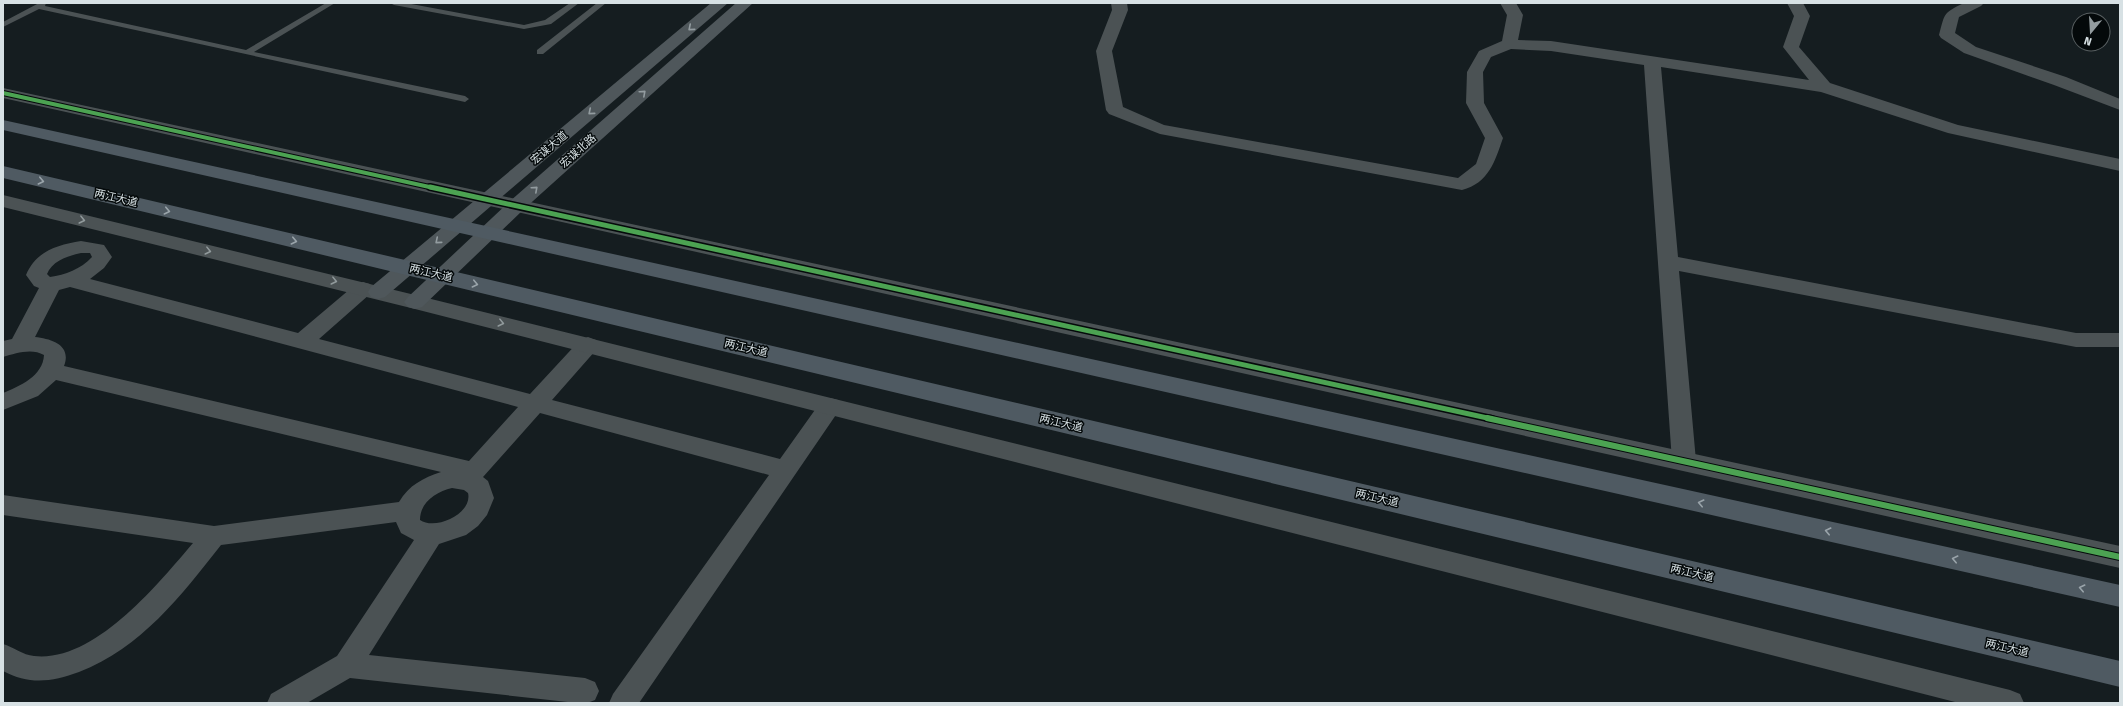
<svg xmlns="http://www.w3.org/2000/svg" width="2123" height="706" font-family="'Fira Sans','Noto Sans SC',sans-serif">
  <style>
    .lines { fill: none; stroke-linecap: round; stroke-linejoin: round }
    .service { fill: #4b5254; fill-rule: evenodd }
    .minor { fill: #4b5254; fill-rule: evenodd }
    .tertiary { fill: #4b5254; fill-rule: evenodd }
    .secondary { fill: #4f575b; fill-rule: evenodd }
    .trunk { fill: #4f5a62; fill-rule: evenodd }
    .cycleway-far2-casing { stroke: #04090a; stroke-width: 6 }
    .cycleway-far1-casing { stroke: #04090a; stroke-width: 8 }
    .cycleway-casing { stroke: #04090a; stroke-width: 8 }
    .cycleway-far2 { stroke: #4ca352; stroke-width: 4 }
    .cycleway-far1 { stroke: #4ca352; stroke-width: 5 }
    .cycleway { stroke: #4ca352; stroke-width: 6 }
    .oneway { stroke: #939ca0 }
    .oneway2 { stroke: #9aa4aa }
    .oneway3 { stroke: #919a9c }
    .labels { text-anchor: middle; dominant-baseline: central; stroke-width: 3; stroke-linejoin: round; paint-order: stroke }
    .street-label { font-size: 11px; fill: #d7e1e4; stroke: #04090a }
  </style>
  <rect width="100%" height="100%" fill="#151d20"/>
  <g class="lines">
    <path class="service" d="M 39,3 L 46,3 L 45,6 L 246,50 L 326,3 L 335,3 L 254,52 L 465,96 L 469,99 L 465,102 L 39,9 L 3,27 L 3,22 Z
      M 390,3 L 406,3 L 524,25 L 545,20 L 570,3 L 579,3 L 551,24 L 524,29 L 394,5 Z
      M 597,3 L 606,3 L 543,54 L 537,54 L 537,50 Z"/>
    <path class="minor" d="M 1111,3 L 1127,3 L 1128,10 L 1112,51 L 1123,107 L 1164,125 L 1458,178 L 1476,164 L 1485,138 L 1466,103 L 1467,72 L 1479,51 L 1502,41 L 1507,15 L 1500,3 L 1516,3 L 1523,15 L 1518,40 L 1551,41 L 1809,80 L 1783,47 L 1794,16 L 1787,3 L 1803,3 L 1810,16 L 1799,47 L 1830,83 L 1958,125 L 2120,159 L 2120,171 L 1948,133 L 1821,92 L 1661,67 L 1678,257 L 2076,333 L 2120,333 L 2120,347 L 2076,347 L 1679,271 L 1696,461 L 1693,467 L 1684,470 L 1675,467 L 1672,461 L 1644,65 L 1551,51 L 1511,49 L 1491,57 L 1483,72 L 1484,103 L 1503,138 C 1495,161 1489,183 1462,190 L 1160,134 L 1109,114 L 1106,110 L 1096,51 L 1112,10 Z
      M 1964,3 L 1984,3 L 1981,6 L 1959,17 L 1955,33 L 1976,47 L 2066,77 L 2120,99 L 2120,110 L 2054,85 L 1964,53 L 1941,38 L 1939,35 C 1945,13 1943,13 1964,3 Z
      M 81,241 L 104,245 L 112,257 L 104,268 L 90,279 L 298,333 L 356,284 L 363,282 L 370,284 L 373,289 L 370,294 L 319,339 L 530,394 L 580,340 L 588,337 L 596,340 L 599,345 L 596,350 L 552,400 L 780,459 L 822,400 L 830,398 L 838,400 L 842,406 L 639,703 L 609,703 L 613,694 L 769,475 L 540,413 L 483,477 L 488,481 L 494,498 L 487,515 L 478,526 L 466,535 L 439,544 L 369,655 L 585,678 L 595,682 L 599,691 L 595,700 L 587,703 L 577,703 L 350,678 L 307,703 L 267,703 L 271,694 L 337,656 L 414,540 L 401,533 L 396,522 L 221,545 C 181,596 141,648 79,672 C 52,682 29,685 3,671 L 3,644 C 13,647 23,655 34,656 C 94,663 158,584 193,543 L 3,515 L 3,495 L 214,526 L 399,502 C 409,485 423,478 441,472 L 56,380 L 38,396 L 3,410 L 3,393 C 20,386 43,376 44,355 C 32,348 16,353 3,357 L 3,341 L 12,339 L 39,288 L 34,286 L 26,275 C 36,251 57,245 81,241 ZM 81,253 L 90,253 L 92,257 C 81,269 65,275 50,277 L 47,274 C 52,261 68,256 81,253 ZM 70,287 L 518,407 L 469,461 L 64,366 C 72,345 52,339 35,337 L 59,290 ZM 452,488 L 464,490 L 468,493 C 473,513 436,531 420,520 C 420,502 436,492 452,488 Z"/>
    <path class="tertiary" d="M 3,88 L 2120,546 L 2120,568 L 3,98 Z
      M 3,195 L 415,295 L 2010,690 L 2020,694 L 2024,703 L 1959,703 L 415,309 L 3,207 Z"/>
    <path class="secondary" d="M 711,3 L 728,3 L 385,297 L 378,299 L 371,297 L 368,292 L 371,287 Z
      M 736,3 L 753,3 L 523,210 L 422,307 L 415,309 L 408,307 L 404,302 L 408,297 L 509,202 Z"/>
    <path class="trunk" d="M 3,120 L 2120,585 L 2120,607 L 3,130 Z
      M 3,166 L 2120,661 L 2120,687 L 3,178 Z"/>
    <g class="cycleway-far2-casing">
      <path id="cycleway-far2" d="M 3,93 L 434,188"/>
    </g>
    <g class="cycleway-far1-casing">
      <path id="cycleway-far1" d="M 430,187 L 1492,419"/>
    </g>
    <g class="cycleway-casing">
      <path id="cycleway" d="M 1487,418 L 2120,557"/>
    </g>
    <use href="#cycleway-far2" class="cycleway-far2"/>
    <use href="#cycleway-far1" class="cycleway-far1"/>
    <use href="#cycleway" class="cycleway"/>
  </g>
  <defs><path id="oneway-chevron" d="M-2-3.5L2.5 0L-2 3.5" fill="none" stroke-width="1.6" stroke-linecap="round" stroke-linejoin="round"/></defs>
  <g class="oneway">
    <use href="#oneway-chevron" transform="translate(691 28) rotate(140)"/>
    <use href="#oneway-chevron" transform="translate(643 93) rotate(-42)"/>
    <use href="#oneway-chevron" transform="translate(591 112) rotate(140)"/>
    <use href="#oneway-chevron" transform="translate(535 189) rotate(-42)"/>
    <use href="#oneway-chevron" transform="translate(438 241) rotate(140)"/>
  </g>
  <g class="oneway2">
    <use href="#oneway-chevron" transform="translate(41 181) rotate(13)"/>
    <use href="#oneway-chevron" transform="translate(167 211) rotate(13)"/>
    <use href="#oneway-chevron" transform="translate(294 241) rotate(13)"/>
    <use href="#oneway-chevron" transform="translate(475 284) rotate(13)"/>
    <use href="#oneway-chevron" transform="translate(1701 503) rotate(-167)"/>
    <use href="#oneway-chevron" transform="translate(1828 531) rotate(-167)"/>
    <use href="#oneway-chevron" transform="translate(1955 559) rotate(-167)"/>
    <use href="#oneway-chevron" transform="translate(2082 588) rotate(-167)"/>
  </g>
  <g class="oneway3">
    <use href="#oneway-chevron" transform="translate(82 220) rotate(14)"/>
    <use href="#oneway-chevron" transform="translate(208 251) rotate(14)"/>
    <use href="#oneway-chevron" transform="translate(334 281) rotate(14)"/>
    <use href="#oneway-chevron" transform="translate(501 323) rotate(14)"/>
  </g>
  <g class="labels">
    <g class="street-label">
      <text transform="translate(549 148) rotate(-40)">宏谋大道</text>
      <text transform="translate(578 151) rotate(-42)">宏谋北路</text>
      <text transform="translate(116 198) rotate(13)">两江大道</text>
      <text transform="translate(431 273) rotate(13)">两江大道</text>
      <text transform="translate(746 348) rotate(13)">两江大道</text>
      <text transform="translate(1061 423) rotate(13)">两江大道</text>
      <text transform="translate(1377 498) rotate(13)">两江大道</text>
      <text transform="translate(1692 573) rotate(13)">两江大道</text>
      <text transform="translate(2007 648) rotate(13)">两江大道</text>
    </g>
  </g>
  <rect width="2123" height="706" fill="none" stroke="#d7e1e4" stroke-width="8"/>
  <g transform="translate(2091 32) rotate(198)"><circle r="19" fill="#04090a" stroke="#585f61"/>
  <path d="M0-3L7 15L0 10L-7 15Z" fill="#939c9f"/>
  <text y="-6" font-size="11" font-weight="bold" text-anchor="middle" fill="#d7e1e4">N</text>
  </g>
</svg>
